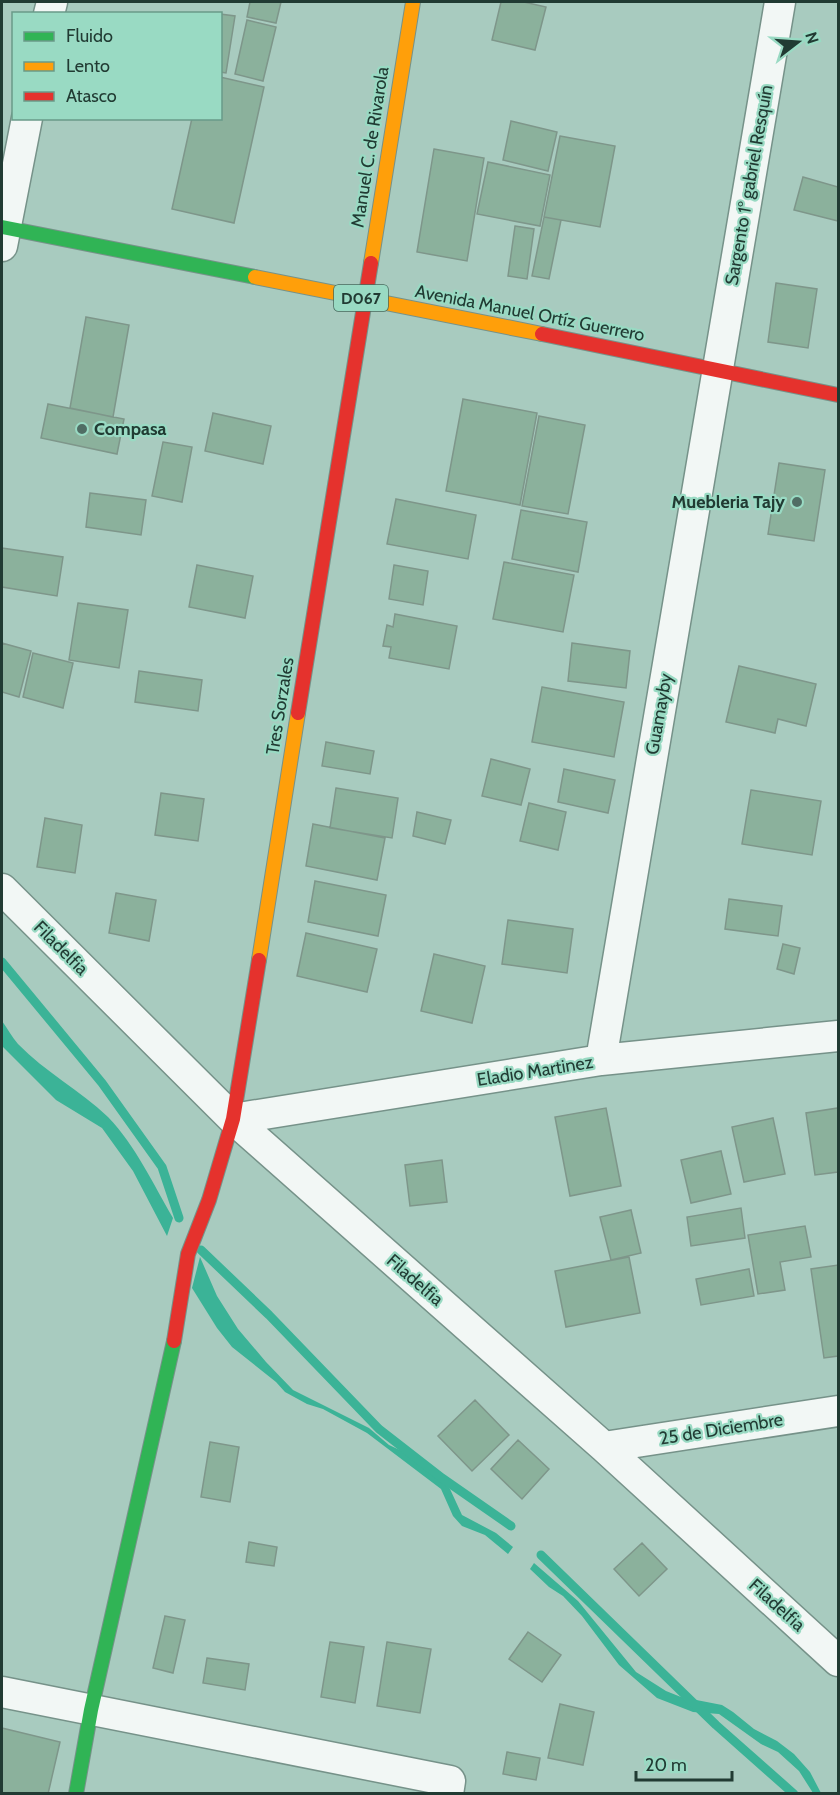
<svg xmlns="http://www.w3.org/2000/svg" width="840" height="1795" font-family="Cabin,sans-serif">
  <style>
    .water { fill: #3bb397 }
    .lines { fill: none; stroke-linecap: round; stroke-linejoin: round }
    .stream { stroke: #3bb397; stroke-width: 9 }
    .building { fill: #8bb19c; stroke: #7e968a; stroke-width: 1.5 }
    .street-casing { stroke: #769289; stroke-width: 33 }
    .fast-casing { stroke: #769289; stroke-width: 16 }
    .slow-casing { stroke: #769289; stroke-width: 16 }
    .jam-casing { stroke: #769289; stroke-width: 16 }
    .street { stroke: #f2f7f5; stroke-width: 30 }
    .fast { stroke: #30b455; stroke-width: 14 }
    .slow { stroke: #ff9f0a; stroke-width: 14 }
    .jam { stroke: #e5322d; stroke-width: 14 }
    .poi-dot { fill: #506d64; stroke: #99dac3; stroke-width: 2 }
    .labels { text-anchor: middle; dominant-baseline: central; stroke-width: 4.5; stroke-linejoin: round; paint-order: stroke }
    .shield { fill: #99dac3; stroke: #456b5e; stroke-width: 1.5 }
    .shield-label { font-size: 16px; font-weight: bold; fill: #213b33 }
    .street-label { font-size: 18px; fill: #213b33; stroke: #99dac3 }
    .poi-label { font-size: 18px; font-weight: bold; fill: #213b33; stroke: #99dac3; text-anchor: start }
  </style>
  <rect width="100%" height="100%" fill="#a8cbbf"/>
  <path class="water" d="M 2,1021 C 7,1028 12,1037 18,1044 C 45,1072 80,1090 108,1117 C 136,1146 153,1184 173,1218 L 167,1236 L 133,1171 L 102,1128 L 56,1100 L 2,1046 Z
    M 200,1257 L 217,1296 L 238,1329 L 266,1362 L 293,1390 L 369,1428 L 389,1445 L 404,1452 L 443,1481 L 450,1489 L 462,1515 L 496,1533 L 513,1547 L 508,1554 L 485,1535 L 462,1526 L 453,1516 L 441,1489 L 367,1433 L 323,1409 L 307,1404 L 285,1392 L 276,1382 L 232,1347 L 217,1328 L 192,1288 Z
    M 534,1563 L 578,1601 L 636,1672 L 666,1691 L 681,1697 L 722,1705 L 733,1712 L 754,1729 L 777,1741 L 794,1754 L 810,1772 L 821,1793 L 813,1793 L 799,1771 L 778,1752 L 761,1744 L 719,1714 L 693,1712 L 657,1698 L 619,1665 L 582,1616 L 563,1596 L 549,1587 L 530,1569 Z"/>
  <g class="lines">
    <path class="stream" d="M 2,962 L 102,1083 L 162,1167 L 179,1218
      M 201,1250 L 269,1315 L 379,1429 L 442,1478 L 511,1526
      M 541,1555 L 716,1725 L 794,1794"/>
  </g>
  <path class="building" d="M 250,2 L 281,2 L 276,23 L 247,17 Z
    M 501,2 L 524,2 L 546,7 L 535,50 L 492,40 Z
    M 220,14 L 235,16 L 226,73 L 220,72 Z
    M 247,20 L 276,27 L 263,81 L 235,74 Z
    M 220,77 L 264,87 L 234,223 L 172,209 L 192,118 L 220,118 Z
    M 511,121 L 557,132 L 548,171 L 503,160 Z
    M 560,136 L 615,146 L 600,227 L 544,217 Z
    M 434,149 L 484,158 L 467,261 L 417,252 Z
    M 488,162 L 550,175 L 540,226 L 477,214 Z
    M 803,177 L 838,187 L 838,221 L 794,210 Z
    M 544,217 L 561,220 L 549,279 L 532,276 Z
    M 515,226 L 534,229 L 527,279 L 508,276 Z
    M 776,283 L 817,289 L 808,348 L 768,342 Z
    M 86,317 L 129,325 L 113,417 L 70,408 Z
    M 463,399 L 537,413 L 520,505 L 446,491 Z
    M 48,404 L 124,419 L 117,454 L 41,438 Z
    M 213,413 L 271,426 L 263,464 L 205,451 Z
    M 539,416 L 585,425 L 568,514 L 522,506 Z
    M 163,442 L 192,447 L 182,502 L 152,496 Z
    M 779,463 L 825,470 L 814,541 L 768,534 Z
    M 90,493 L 146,500 L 141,535 L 86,527 Z
    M 396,499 L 476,515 L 468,559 L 387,544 Z
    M 521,510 L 587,522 L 578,572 L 512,559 Z
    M 2,548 L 63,557 L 57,596 L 2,587 Z
    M 504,562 L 574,575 L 563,632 L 493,619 Z
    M 197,565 L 253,576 L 245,618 L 189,607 Z
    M 394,565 L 428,571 L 423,605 L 389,599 Z
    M 78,603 L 128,610 L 119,668 L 69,660 Z
    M 395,614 L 457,626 L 449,669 L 389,658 L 391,647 L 383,646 L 387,625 L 393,627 Z
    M 2,643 L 31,651 L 19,697 L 2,692 Z
    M 572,643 L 630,651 L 626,688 L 568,681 Z
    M 33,653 L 73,663 L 63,708 L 23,697 Z
    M 739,666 L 816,684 L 806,726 L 778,719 L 775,733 L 726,722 Z
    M 139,671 L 202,680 L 198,711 L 135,702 Z
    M 542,687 L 624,702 L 614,757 L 532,742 Z
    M 326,742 L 374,751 L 370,774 L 322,766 Z
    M 491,759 L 530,769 L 521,805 L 482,796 Z
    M 564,769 L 615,780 L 608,813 L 558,802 Z
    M 336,788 L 398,798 L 392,838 L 330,828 Z
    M 751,790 L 821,801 L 812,855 L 742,844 Z
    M 161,793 L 204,799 L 198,841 L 155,835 Z
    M 529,803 L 566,812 L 558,850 L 520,841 Z
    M 417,812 L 451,820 L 445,844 L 413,836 Z
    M 45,818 L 82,825 L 75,873 L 37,867 Z
    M 313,824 L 385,838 L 377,880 L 306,866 Z
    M 315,881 L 386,895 L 378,936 L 308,922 Z
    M 116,893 L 156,900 L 149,941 L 109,933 Z
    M 729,899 L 782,906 L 778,936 L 725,929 Z
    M 508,920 L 573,929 L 567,973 L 502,964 Z
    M 306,933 L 377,949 L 367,992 L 297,976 Z
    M 783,944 L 800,948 L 794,974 L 777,969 Z
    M 434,954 L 485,966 L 472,1023 L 421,1011 Z
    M 606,1108 L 621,1186 L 570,1196 L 555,1117 Z
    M 838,1108 L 838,1172 L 815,1175 L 806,1113 Z
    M 773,1118 L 785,1174 L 744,1182 L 732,1127 Z
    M 721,1151 L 731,1194 L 691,1203 L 681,1160 Z
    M 442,1160 L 447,1202 L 410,1206 L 405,1165 Z
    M 741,1208 L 745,1238 L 691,1246 L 687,1217 Z
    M 631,1210 L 641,1253 L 611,1260 L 600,1217 Z
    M 805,1226 L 811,1257 L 780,1262 L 785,1290 L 758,1294 L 748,1235 Z
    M 629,1257 L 640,1313 L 566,1327 L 555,1271 Z
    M 838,1265 L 838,1356 L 824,1358 L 811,1269 Z
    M 749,1269 L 754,1296 L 701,1305 L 696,1279 Z
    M 475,1400 L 509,1435 L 472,1471 L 438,1436 Z
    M 518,1440 L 549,1469 L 522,1499 L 491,1469 Z
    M 210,1442 L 239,1447 L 230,1502 L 201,1497 Z
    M 249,1542 L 277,1547 L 274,1566 L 246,1562 Z
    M 642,1543 L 667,1569 L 639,1596 L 614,1569 Z
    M 165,1616 L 185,1620 L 173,1673 L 153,1668 Z
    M 528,1632 L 561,1655 L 542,1682 L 509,1659 Z
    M 330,1642 L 364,1647 L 355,1703 L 321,1697 Z
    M 387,1642 L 431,1649 L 420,1713 L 377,1706 Z
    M 207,1658 L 249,1664 L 245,1690 L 203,1683 Z
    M 560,1704 L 594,1712 L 583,1765 L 548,1758 Z
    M 2,1728 L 60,1742 L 48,1794 L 2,1794 Z
    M 507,1752 L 540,1758 L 536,1780 L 503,1774 Z"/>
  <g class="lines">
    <g class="street-casing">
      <path id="street" d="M 49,14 L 52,2
        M 2,246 L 27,118
        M 2,889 L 233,1119 L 604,1447 L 838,1661
        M 601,1060 L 780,2
        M 233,1119 L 601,1060 L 838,1036
        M 604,1447 L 838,1411
        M 2,1692 L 450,1781 L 448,1794"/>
    </g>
    <g class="fast-casing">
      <path id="fast" d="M 2,227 L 255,277
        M 76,1794 L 91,1710 L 174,1341"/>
    </g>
    <g class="slow-casing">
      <path id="slow" d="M 371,263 L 413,2
        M 255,277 L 542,334
        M 259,960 L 298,713"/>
    </g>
    <g class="jam-casing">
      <path id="jam" d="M 542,334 L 838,395
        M 298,713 L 371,263
        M 174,1341 L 188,1254 L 209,1200 L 233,1119 L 259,960"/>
    </g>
    <use href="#street" class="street"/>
    <use href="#fast" class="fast"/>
    <use href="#slow" class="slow"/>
    <use href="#jam" class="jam"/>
  </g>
  <g class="poi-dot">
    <circle cx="82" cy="429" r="6"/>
    <circle cx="797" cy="502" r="6"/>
  </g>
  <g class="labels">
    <rect class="shield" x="334" y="285" width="54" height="26" rx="4.5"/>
    <g class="shield-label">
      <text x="361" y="298">D067</text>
    </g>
    <g class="street-label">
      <text transform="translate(370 147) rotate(-81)">Manuel C. de Rivarola</text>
      <text transform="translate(749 185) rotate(-80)">Sargento 1° gabriel Resquín</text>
      <text transform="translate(530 313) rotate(11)">Avenida Manuel Ortíz Guerrero</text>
      <text transform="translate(280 706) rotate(-81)">Tres Sorzales</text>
      <text transform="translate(659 714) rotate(-80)">Guamayby</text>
      <text transform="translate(61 948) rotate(45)">Filadelfia</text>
      <text transform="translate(535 1071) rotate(-9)">Eladio Martinez</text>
      <text transform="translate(415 1280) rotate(41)">Filadelfia</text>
      <text transform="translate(721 1429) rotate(-9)">25 de Diciembre</text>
      <text transform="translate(777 1605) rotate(42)">Filadelfia</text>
    </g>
    <g class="poi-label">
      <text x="94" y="429">Compasa</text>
      <text x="785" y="502" text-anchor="end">Muebleria Tajy</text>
    </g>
  </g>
  <rect width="840" height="1795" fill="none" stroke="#213b33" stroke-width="6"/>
  <rect x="12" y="12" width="210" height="108" fill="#99dac3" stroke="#699a89" stroke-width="1.5"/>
  <rect x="24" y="32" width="30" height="9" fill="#30b455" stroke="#699a89" stroke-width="1.5"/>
  <text x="66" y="42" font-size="18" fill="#213b33">Fluido</text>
  <rect x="24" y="62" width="30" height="9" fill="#ff9f0a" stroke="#699a89" stroke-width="1.5"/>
  <text x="66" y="72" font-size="18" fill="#213b33">Lento</text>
  <rect x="24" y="92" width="30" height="9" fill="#e5322d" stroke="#699a89" stroke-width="1.5"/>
  <text x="66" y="102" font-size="18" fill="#213b33">Atasco</text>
  <g transform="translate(798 42) rotate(73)" stroke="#99dac3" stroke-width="4.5" paint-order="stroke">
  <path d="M0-4.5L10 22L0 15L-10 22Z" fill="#213b33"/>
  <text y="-9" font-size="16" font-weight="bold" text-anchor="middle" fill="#213b33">N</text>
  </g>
  <path d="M636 1771v9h96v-9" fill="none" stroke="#213b33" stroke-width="3"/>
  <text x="645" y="1771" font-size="18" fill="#213b33" stroke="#99dac3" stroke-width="4.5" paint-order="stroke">20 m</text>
</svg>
